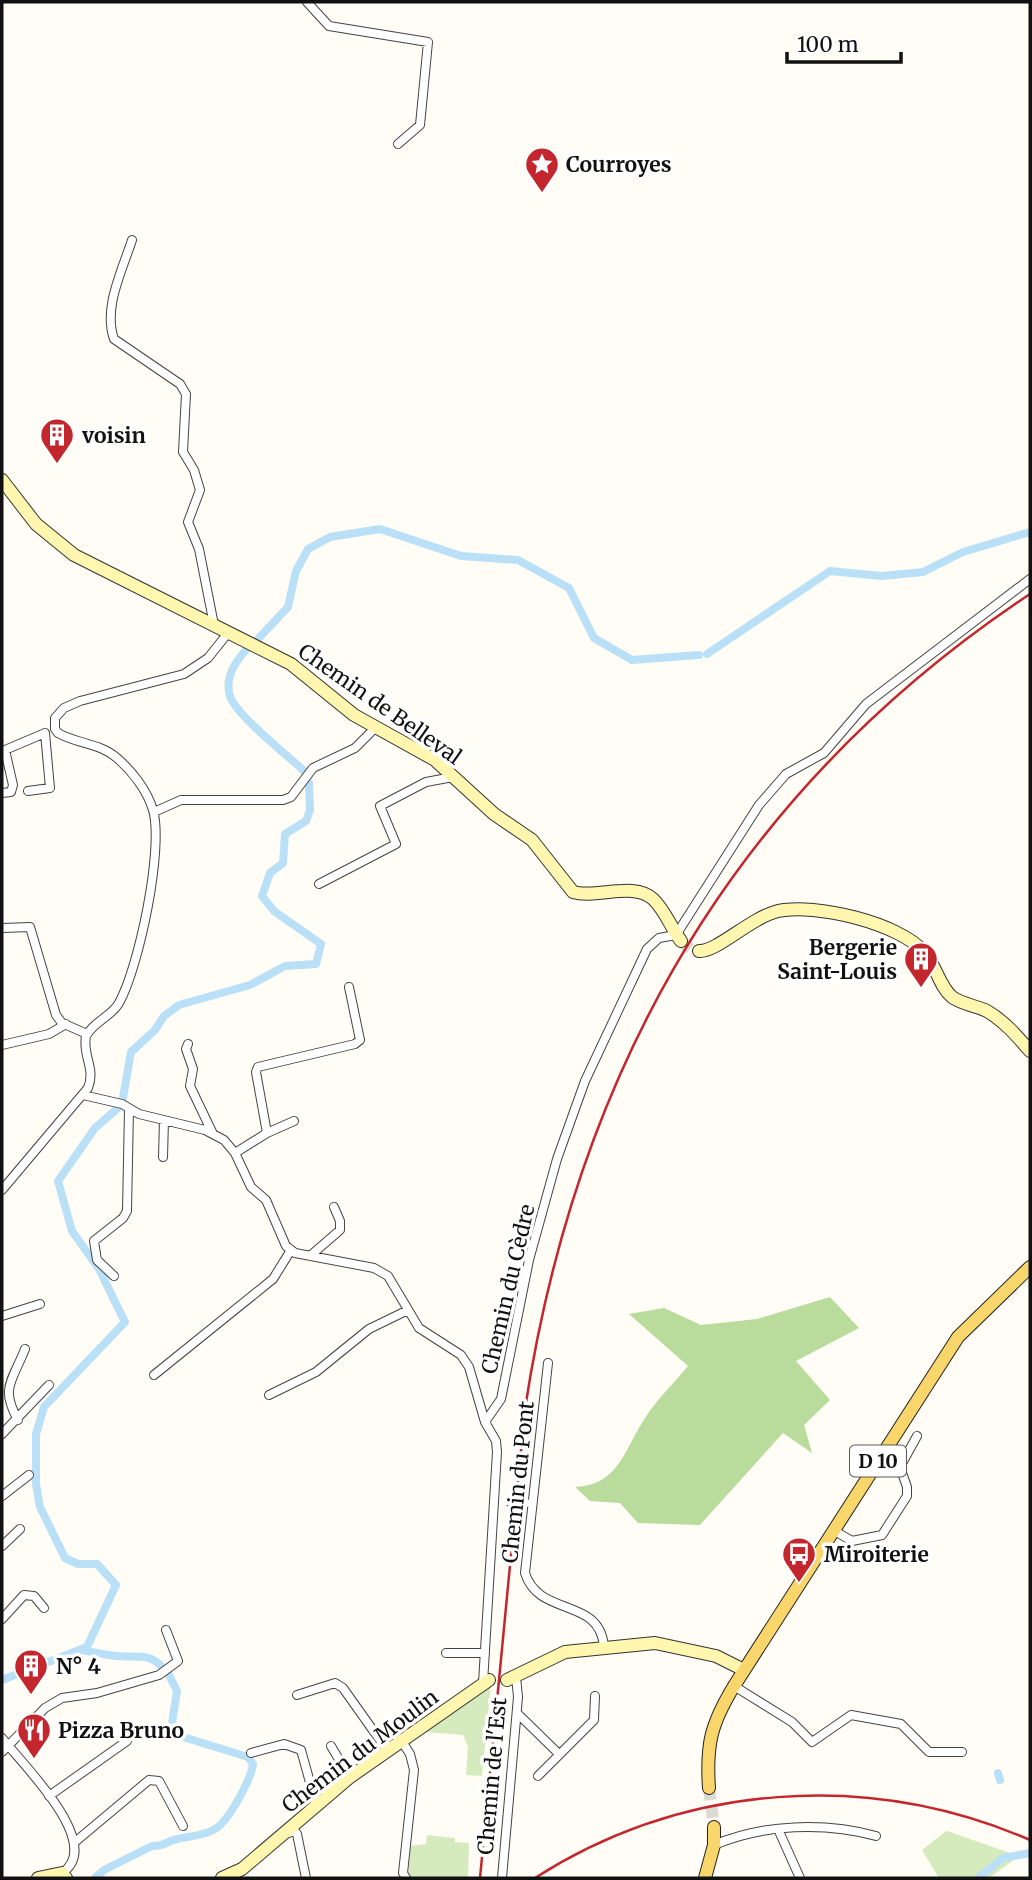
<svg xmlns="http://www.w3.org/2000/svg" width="1032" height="1880" font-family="Merriweather,serif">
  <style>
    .green { fill: #d5ebbd }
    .forest { fill: #b9dc9c }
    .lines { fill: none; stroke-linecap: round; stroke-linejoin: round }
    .canal { stroke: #b9e0f7; stroke-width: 8 }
    .secondary-tunnel { stroke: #dbdad3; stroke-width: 12; stroke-dasharray: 12 6; stroke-linecap: butt }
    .primary-tunnel { stroke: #dbdad3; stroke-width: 12; stroke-dasharray: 12 6; stroke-linecap: butt }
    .street-casing { stroke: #444; stroke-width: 10 }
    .secondary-casing { stroke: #333; stroke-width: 14 }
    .primary-casing { stroke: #222; stroke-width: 14 }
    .street { stroke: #fff; stroke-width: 8 }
    .secondary { stroke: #fff6b0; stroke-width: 12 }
    .primary { stroke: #f9d66b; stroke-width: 12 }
    .rail { stroke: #c4262e; stroke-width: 2.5 }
    .street-bridge-casing { stroke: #444; stroke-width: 10; stroke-linecap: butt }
    .street-bridge { stroke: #fff; stroke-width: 8 }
    .labels { text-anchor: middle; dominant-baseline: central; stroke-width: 7; stroke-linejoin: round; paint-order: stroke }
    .shield { fill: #fff; stroke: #585858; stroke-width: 2 }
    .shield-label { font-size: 19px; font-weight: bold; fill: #111 }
    .poi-label { font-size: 21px; font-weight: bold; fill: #111; stroke: #fff; text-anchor: start }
    .street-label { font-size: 21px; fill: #111; stroke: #fff }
  </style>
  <rect width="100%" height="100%" fill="#fffdf5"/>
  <path class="green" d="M 491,1684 L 482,1776 L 466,1775 L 468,1747 L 463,1735 L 426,1732 Z
    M 946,1831 L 947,1831 L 1019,1856 L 989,1878 L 939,1878 L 922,1850 Z
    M 427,1835 L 455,1838 L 455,1842 L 469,1843 L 468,1878 L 408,1878 L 410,1846 L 426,1844 Z"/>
  <path class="forest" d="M 830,1297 L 859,1328 L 796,1361 L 830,1400 L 804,1425 L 812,1453 L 783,1433 L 700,1525 L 638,1523 L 620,1503 L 590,1501 L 575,1487 C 619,1485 624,1450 645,1418 C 657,1399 674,1383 688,1366 L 629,1314 L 664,1308 L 701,1325 L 757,1319 Z"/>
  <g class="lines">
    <path class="canal" d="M 257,640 L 288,607 L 296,571 L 308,549 L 330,537 L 380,529 L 461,556 L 518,560 L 569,588 L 594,638 L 632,660 L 699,655
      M 249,647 C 237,659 224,677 230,696 C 235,714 287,755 303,770
      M 707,654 L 830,571 L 882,576 L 923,572 L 963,552 L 1030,532
      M 123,1098 L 131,1052 L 155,1030 L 164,1016 L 179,1005 L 250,985 L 285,966 L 316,964 L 321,944 L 274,911 L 262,896 L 270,873 L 283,863 L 285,834 L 306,821 L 310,810 L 309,783
      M 81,1650 C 93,1652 105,1655 116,1656 C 133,1658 148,1652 161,1666
      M 2,1680 L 87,1647 L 116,1585 L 97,1564 L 78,1564 L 65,1558 L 40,1507 L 36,1484 L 36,1434 L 44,1407 L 125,1322 L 99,1269 L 72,1231 L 58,1181 L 95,1128 L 117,1109
      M 998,1773 L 1000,1780
      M 95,1878 L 104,1870 L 152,1846 C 163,1847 167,1841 177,1839 C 190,1836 204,1836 215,1829 C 229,1821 251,1779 253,1764 L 248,1757 L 180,1736 L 172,1723 L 177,1691 L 169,1675
      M 978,1878 L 1003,1858 L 1030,1853"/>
    <path class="secondary-tunnel" d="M 681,941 L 690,949 L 699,951"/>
    <path class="primary-tunnel" d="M 709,1788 L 714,1827"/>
    <g class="street-casing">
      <path id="street" d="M 307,2 L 329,26 L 428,42 L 420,125 L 398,144
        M 132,240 C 122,271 103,308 114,339 L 180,384 L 186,394 L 183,452 L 194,470 L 200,490 L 188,522 L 199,549 L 214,625
        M 2,793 L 11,792 L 13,785 L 5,750 L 45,733 L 50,788 L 28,791
        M 154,812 L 181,800 L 283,800 L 291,797 L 313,768 L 355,748 L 376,727
        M 319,884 L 396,844 L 380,806 L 426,782 L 453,777
        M 2,928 L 30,927 L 56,1015 L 62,1023 L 87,1034
        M 188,1044 L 186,1049 L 193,1069 L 190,1086 L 213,1134
        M 2,1045 L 49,1034 L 66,1024
        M 83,1095 L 122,1104 L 139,1114 L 205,1130 L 224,1140 L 235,1153 L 251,1187 L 266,1200 L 286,1246 L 295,1253 L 374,1268 L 388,1276 L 419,1328 L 461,1355 L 469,1367 L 485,1422
        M 267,1133 L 294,1121
        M 235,1153 L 267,1133 L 256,1072 L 258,1067 L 355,1044 L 360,1040 L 349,987
        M 163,1157 L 164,1120
        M 2,1190 L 88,1088 C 96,1068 82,1056 86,1036 C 94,1021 111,1017 119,1003 C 139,967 164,848 153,810 C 147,790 132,771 117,758 C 100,743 77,744 58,733 L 55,729 L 55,718 L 64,708 L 80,701 L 184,674 L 208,658 L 228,633
        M 310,1256 L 340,1230 L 340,1221 L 334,1207
        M 114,1276 L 97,1260 L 94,1241 L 123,1218 L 127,1211 L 129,1109
        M 2,1316 L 40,1304
        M 548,1363 L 525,1573 C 539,1618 600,1596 604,1647
        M 154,1375 L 273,1279 L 291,1250
        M 269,1395 L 316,1372 L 369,1329 L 406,1311
        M 18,1420 C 0,1388 12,1382 25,1349
        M 2,1434 L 49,1385
        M 2,1496 L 29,1475
        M 833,1530 L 852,1541 L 882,1535 L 907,1496 L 907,1487 L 900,1467 L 917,1436
        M 2,1546 L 20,1529
        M 2,1619 L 24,1595 L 34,1596 L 44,1608
        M 446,1653 L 485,1653
        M 483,1683 L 497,1452 L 496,1441 L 485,1422 L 501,1399 L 529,1260 L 557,1159 L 585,1081 L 647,949 L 659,938 L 676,935 L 759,805 L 786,774 L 824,753 L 866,704 L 1030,579
        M 734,1686 L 792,1722 L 812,1742 L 851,1715 L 901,1724 L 929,1752 L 962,1752
        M 297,1695 L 335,1683 L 343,1688 L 387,1750
        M 517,1713 L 559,1754
        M 2,1738 C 21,1763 106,1844 62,1873
        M 401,1740 L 410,1754 L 414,1770 L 403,1873 L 406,1878
        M 2,1752 L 45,1708 L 62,1698 L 97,1693 L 159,1675 L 178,1661 L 166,1630
        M 251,1753 L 284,1744 L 301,1750 L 316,1804
        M 538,1776 L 594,1720 L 595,1696
        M 331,1791 L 329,1782 L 344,1768 L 331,1746
        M 49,1796 L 127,1741
        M 778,1829 L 800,1878
        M 289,1833 L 294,1830 L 297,1834 L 306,1878
        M 75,1842 L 149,1780 L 159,1781 L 183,1826
        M 714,1845 C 763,1824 825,1822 876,1836
        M 502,1878 L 518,1697 L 516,1677"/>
    </g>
    <g class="secondary-casing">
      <path id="secondary" d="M 2,480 L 36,524 L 74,555 L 291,664 L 354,715 L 435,760 L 494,814 L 532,840 L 573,892 C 596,899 634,881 653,899 C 665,910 671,928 681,941
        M 699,951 C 717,952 750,918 778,911 C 815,903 899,923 924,952 C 936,965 939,986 952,997 C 962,1004 976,1006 987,1011 C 1004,1021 1017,1036 1030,1051
        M 507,1680 L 565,1652 L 655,1643 L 716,1656 L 744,1670
        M 38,1878 L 62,1873 L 66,1878
        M 222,1878 L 242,1869 L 350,1777 L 489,1680"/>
    </g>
    <g class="primary-casing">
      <path id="primary" d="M 709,1788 C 706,1744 711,1724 734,1686 L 958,1337 L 1030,1267
        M 705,1878 L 714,1845 L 714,1827"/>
    </g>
    <use href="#street" class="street"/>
    <use href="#secondary" class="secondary"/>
    <use href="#primary" class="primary"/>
    <path class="rail" d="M 480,1878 L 525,1409 C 577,1066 738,788 1030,594
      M 535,1878 C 684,1783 868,1770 1030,1840"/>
    <g class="street-bridge-casing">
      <path id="street-bridge" d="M 507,1501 L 526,1503"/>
    </g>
    <use href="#street-bridge" class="street-bridge"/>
  </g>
  <defs>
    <g id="sight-pin" transform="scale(1.75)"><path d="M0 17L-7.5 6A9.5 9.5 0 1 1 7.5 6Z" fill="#c4262e" stroke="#fff"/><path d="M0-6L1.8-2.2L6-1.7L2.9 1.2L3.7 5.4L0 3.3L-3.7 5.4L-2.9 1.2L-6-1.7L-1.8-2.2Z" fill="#fff"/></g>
    <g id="building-pin" transform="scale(1.75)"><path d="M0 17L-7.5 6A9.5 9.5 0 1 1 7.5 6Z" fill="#c4262e" stroke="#fff"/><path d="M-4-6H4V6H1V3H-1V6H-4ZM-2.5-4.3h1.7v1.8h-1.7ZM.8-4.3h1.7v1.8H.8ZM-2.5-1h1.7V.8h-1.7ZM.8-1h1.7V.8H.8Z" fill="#fff"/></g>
    <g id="bus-pin" transform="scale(1.75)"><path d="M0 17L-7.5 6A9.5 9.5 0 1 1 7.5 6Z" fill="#c4262e" stroke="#fff"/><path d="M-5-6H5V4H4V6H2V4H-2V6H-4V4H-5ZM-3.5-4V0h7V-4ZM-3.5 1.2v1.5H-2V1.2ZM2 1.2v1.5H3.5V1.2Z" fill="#fff"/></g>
    <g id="restaurant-pin" transform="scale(1.75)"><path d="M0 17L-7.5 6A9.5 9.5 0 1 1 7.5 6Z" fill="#c4262e" stroke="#fff"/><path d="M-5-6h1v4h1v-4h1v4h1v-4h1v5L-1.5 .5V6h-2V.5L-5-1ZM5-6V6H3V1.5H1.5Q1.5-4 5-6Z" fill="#fff"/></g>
  </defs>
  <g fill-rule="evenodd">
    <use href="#sight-pin" x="542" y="164"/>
    <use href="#building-pin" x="57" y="435"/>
    <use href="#building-pin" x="921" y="959"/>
    <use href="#bus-pin" x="799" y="1554"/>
    <use href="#building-pin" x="31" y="1666"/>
    <use href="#restaurant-pin" x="34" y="1730"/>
  </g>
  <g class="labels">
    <rect class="shield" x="850" y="1445.5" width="56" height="31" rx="5"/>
    <g class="shield-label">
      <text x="878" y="1461">D 10</text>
    </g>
    <g class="poi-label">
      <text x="566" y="164">Courroyes</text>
      <text x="82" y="435">voisin</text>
      <text x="897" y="947" text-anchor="end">Bergerie<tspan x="897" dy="24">Saint-Louis</tspan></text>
      <text x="824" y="1554">Miroiterie</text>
      <text x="56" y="1666">N° 4</text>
      <text x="58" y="1730">Pizza Bruno</text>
    </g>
    <g class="street-label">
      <text transform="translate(380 704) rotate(35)">Chemin de Belleval</text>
      <text transform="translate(508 1289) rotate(-77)">Chemin du Cèdre</text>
      <text transform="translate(518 1482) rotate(-84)">Chemin du Pont</text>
      <text transform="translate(360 1751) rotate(-37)">Chemin du Moulin</text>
      <text transform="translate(492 1776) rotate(-85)">Chemin de l'Est</text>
    </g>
  </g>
  <rect width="1032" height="1880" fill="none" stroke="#111111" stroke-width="7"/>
  <path d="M787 52v10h114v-10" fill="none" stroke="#111111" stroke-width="3.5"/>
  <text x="797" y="52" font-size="21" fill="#111111" stroke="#ffffff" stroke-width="5" paint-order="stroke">100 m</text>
</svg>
